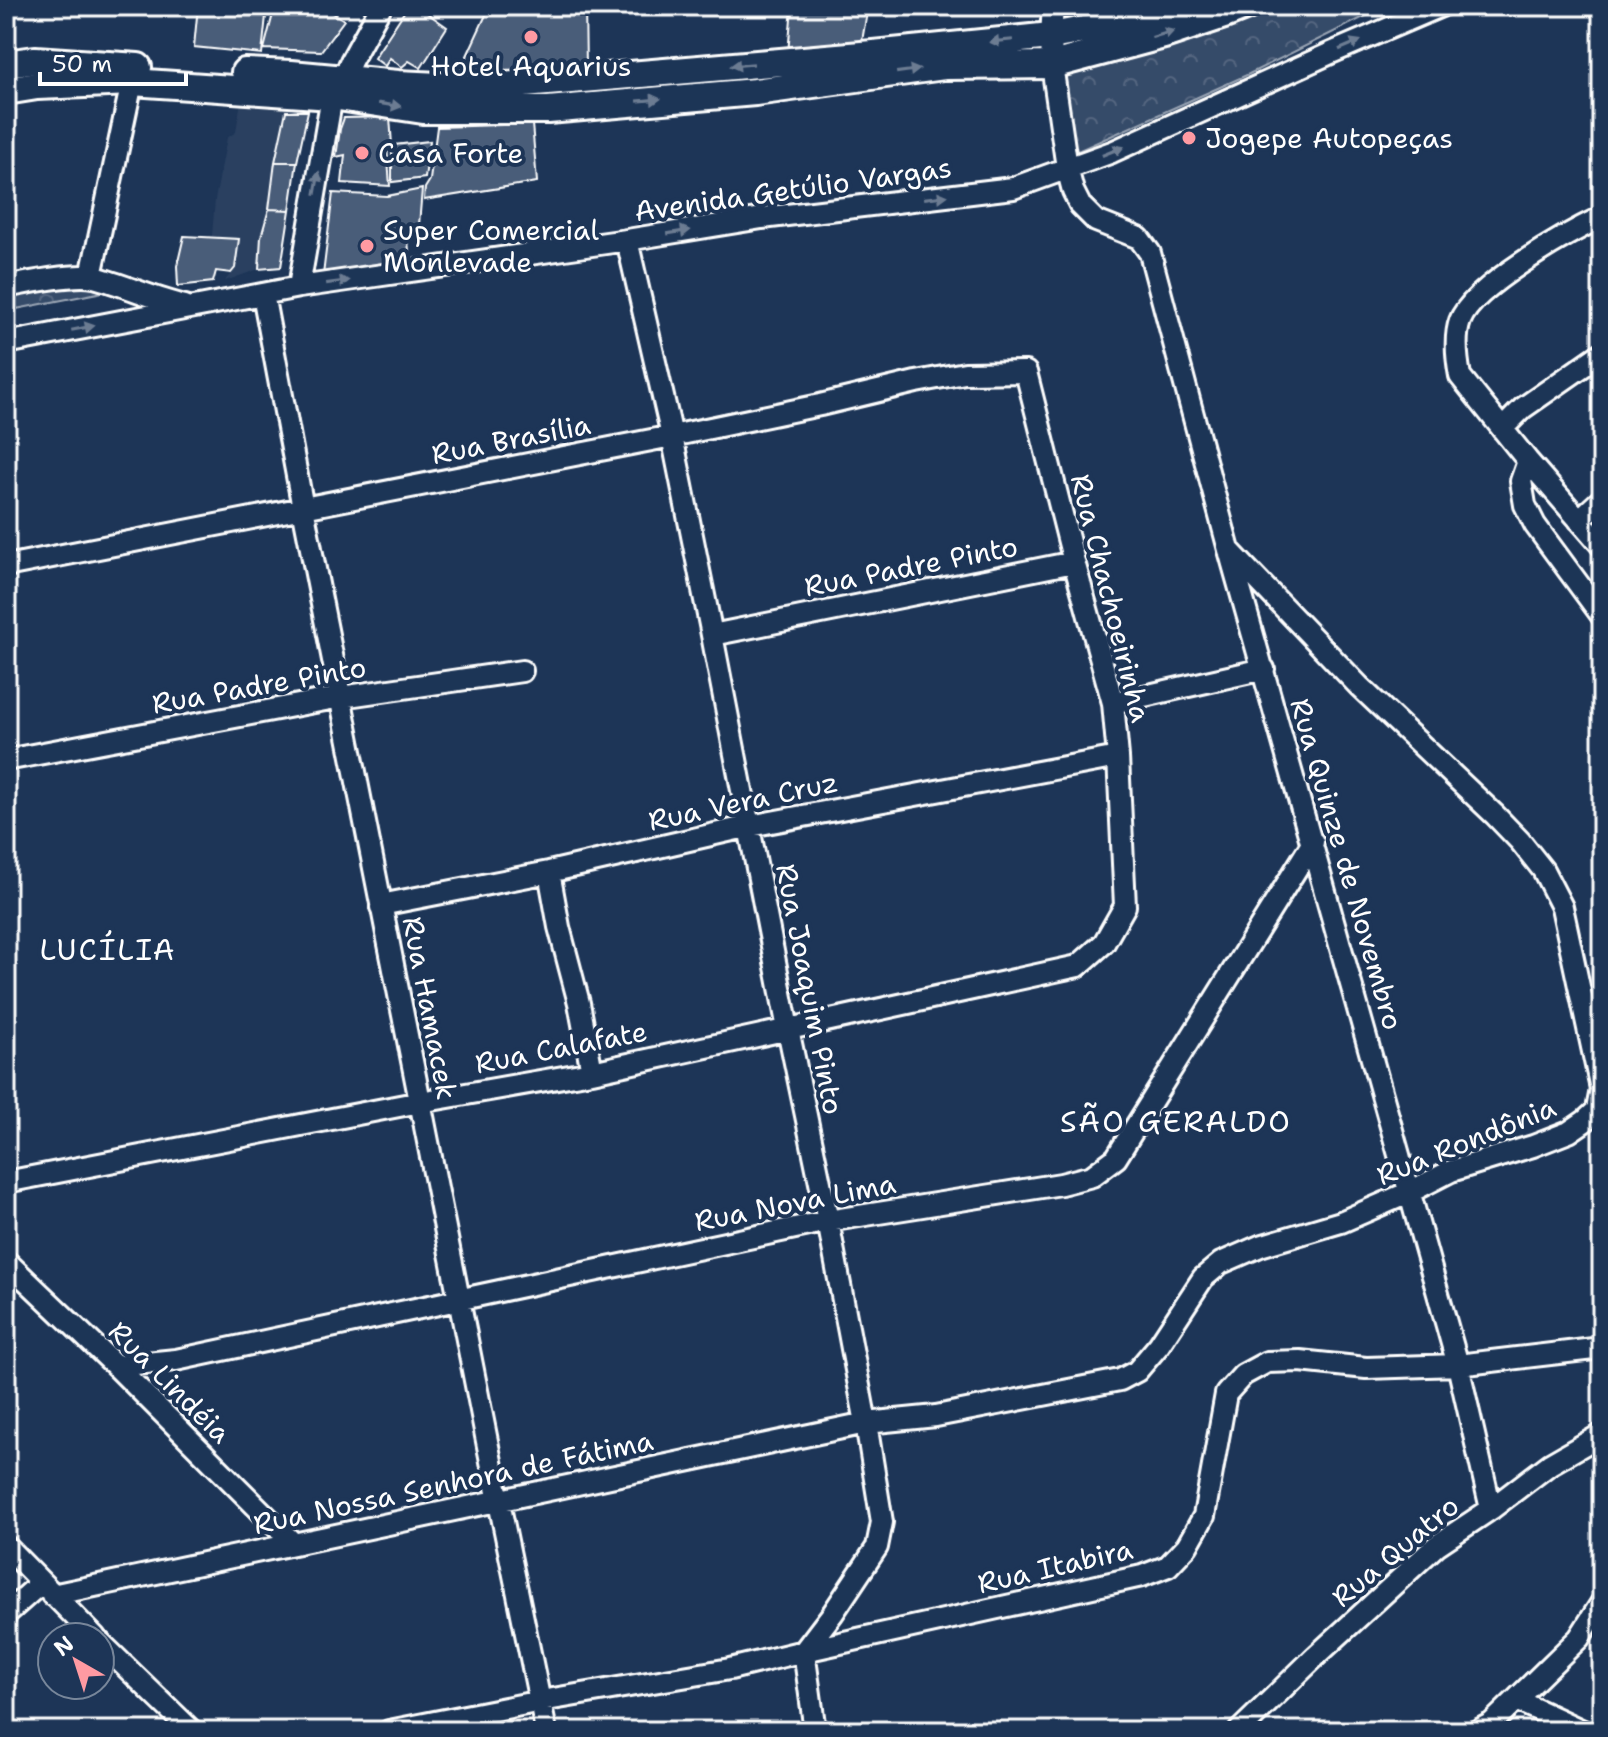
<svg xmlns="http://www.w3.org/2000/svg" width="1608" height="1737" font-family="'Shantell Sans',sans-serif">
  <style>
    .built { fill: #2a4161 }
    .forest { fill: url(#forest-crowns); stroke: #9aa5b4; stroke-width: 2 }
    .building { fill: #4a5d79; stroke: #fff; stroke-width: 2 }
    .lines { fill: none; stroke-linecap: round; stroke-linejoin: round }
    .minor-casing { stroke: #fff; stroke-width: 26 }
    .major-casing { stroke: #fff; stroke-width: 32 }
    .minor { stroke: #1d3557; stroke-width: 20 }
    .major { stroke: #1d3557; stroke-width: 26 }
    .oneway { fill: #6c7c92 }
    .poi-dot { fill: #ff9aa2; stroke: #1d3557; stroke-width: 3 }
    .labels { text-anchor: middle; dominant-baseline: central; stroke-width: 8; stroke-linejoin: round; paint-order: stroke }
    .poi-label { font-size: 28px; fill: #fff; stroke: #1d3557; text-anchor: start }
    .street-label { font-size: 28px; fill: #fff; stroke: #1d3557 }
    .neighbourhood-label { font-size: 30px; letter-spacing: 2px; fill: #fff; stroke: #1d3557 }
  </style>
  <defs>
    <pattern id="forest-crowns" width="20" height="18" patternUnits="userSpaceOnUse" patternTransform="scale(2)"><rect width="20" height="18" fill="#364b69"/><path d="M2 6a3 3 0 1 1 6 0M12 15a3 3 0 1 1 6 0" fill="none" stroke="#546680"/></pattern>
  </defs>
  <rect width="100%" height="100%" fill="#1d3557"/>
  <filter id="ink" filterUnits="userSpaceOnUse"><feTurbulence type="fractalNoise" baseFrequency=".0125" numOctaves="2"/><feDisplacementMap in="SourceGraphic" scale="16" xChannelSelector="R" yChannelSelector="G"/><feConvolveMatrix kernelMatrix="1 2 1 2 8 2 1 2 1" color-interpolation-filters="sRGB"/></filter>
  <g filter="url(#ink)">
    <path class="built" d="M 286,98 L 286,111 L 271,184 L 269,209 L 261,237 L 259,269 L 225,281 L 235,268 L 239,239 L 212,236 L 215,200 L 227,138 L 236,132 L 241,101 Z"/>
    <path class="forest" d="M 1260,6 L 1386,6 L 1249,74 L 1071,154 L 1065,102 L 1065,70 L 1103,56 Z
      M 62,284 L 87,287 L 103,292 L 6,311 L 6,296 Z"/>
    <path class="building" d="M 198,6 L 267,6 L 262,54 L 194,47 Z
      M 287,6 L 322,6 L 344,20 L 321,51 L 264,49 L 274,10 L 286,8 Z
      M 408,6 L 417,6 L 447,27 L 421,68 L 409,61 L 402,67 L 390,58 L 385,66 L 374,58 Z
      M 490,6 L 585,6 L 586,68 L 460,71 Z
      M 792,6 L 868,6 L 861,47 L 788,54 Z
      M 286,111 L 308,111 L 297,162 L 275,162 Z
      M 390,117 L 392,145 L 387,146 L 390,186 L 342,183 L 345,155 L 336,157 L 340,129 L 344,118 Z
      M 532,124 L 537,182 L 424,200 L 425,188 L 430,180 L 437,127 Z
      M 430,141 L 425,178 L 392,182 L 392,151 L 394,145 Z
      M 275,162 L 297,162 L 290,210 L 269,209 Z
      M 422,189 L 419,225 L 407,228 L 410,263 L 323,275 L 333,193 L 387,196 Z
      M 269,209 L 290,210 L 285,242 L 281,267 L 259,269 L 261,237 Z
      M 184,236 L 239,239 L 235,268 L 231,273 L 216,271 L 213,282 L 178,286 L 177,266 Z"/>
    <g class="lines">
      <g class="minor-casing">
        <path id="minor" d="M 1053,6 L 1051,36 L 1052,65 L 1067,168 L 1073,191 L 1080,205 L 1096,221 L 1139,238 L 1150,253 L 1229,550 L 1458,1365 L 1491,1509
          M 343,80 L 351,61 L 381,6
          M 1602,217 C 1568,233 1473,286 1460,321 C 1454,338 1457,360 1460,376 L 1528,461 L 1602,546
          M 627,240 L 672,436 L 712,635 L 788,1029 L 828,1221 L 866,1423 L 882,1522 L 877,1547 L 833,1613 L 804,1651 L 815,1731
          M 91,276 L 132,82
          M 6,287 C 25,283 76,273 94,277 C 125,285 154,299 185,306
          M 299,287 L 332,96
          M 263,294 L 303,508 L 499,1502 L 546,1731
          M 6,343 L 299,287 L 627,240 L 762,218 L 1013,188 L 1112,152 L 1331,53 L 1441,6
          M 1502,429 L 1523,408 L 1602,353
          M 1528,461 L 1521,481 L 1525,505 L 1535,525 L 1602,616
          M 1579,520 L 1602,499
          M 6,566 L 672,436 L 820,405 L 916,382 L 965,373 L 1026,372 L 1074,562 L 1113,703 L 1118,757 L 1125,906 L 1104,943 L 1078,966 L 592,1072 L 420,1102 L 6,1182
          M 712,635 L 1074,562
          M 1113,703 L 1264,669
          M 6,760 L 341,697 L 522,671
          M 549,872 L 559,927 L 579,1003 L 592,1072
          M 381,907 L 391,903 L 549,872 L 750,826 L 1118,757
          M 6,1261 L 116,1366 L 294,1544
          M 116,1366 L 176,1360 L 828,1221 L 1061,1184 L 1092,1176 L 1116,1158 L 1313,842
          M 6,1546 L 95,1637
          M 52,1595 L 866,1423 L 936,1416 L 1120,1380 L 1137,1371 L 1159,1345 L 1203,1278 L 1221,1263 L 1260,1246 L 1341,1222 L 1410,1192 L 1451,1171 L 1533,1146 L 1569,1132 L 1585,1121 L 1597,1110 L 1601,1089 L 1562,907 L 1543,870 L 1520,841 L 1495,815 L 1359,686 L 1229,550
          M 6,1614 L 41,1583
          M 100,1642 L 192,1731
          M 1516,1700 L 1583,1731
          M 389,1731 L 541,1701 L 730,1669 L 804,1651 L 1142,1576 L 1168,1566 L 1187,1546 L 1204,1516 L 1226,1394 L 1243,1375 L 1267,1362 L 1300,1361 L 1366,1368 L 1458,1365 L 1602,1348
          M 1239,1731 L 1316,1656 L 1437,1545 L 1491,1509 L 1550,1464 L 1602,1434
          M 1477,1731 L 1492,1723 L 1579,1638 L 1602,1602"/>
      </g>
      <g class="major-casing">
        <path id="major" d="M 6,64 L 35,60 L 138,67
          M 245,72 L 291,74 L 398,84 L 479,88 L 873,54 L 1051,36 L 1144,19 L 1187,6
          M 6,91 L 37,86 L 132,82 L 332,96 L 423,110 L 548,110 L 755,92 L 944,66 L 1052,65 L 1164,35 L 1224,15 L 1247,6"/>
      </g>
      <use href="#minor" class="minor"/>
      <use href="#major" class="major"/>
    </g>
    <defs><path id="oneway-solid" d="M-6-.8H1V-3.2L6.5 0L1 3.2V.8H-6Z" transform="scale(2)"/></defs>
    <g class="oneway">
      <use href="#oneway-solid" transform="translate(1163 34) rotate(-17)"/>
      <use href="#oneway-solid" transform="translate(1001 41) rotate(174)"/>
      <use href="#oneway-solid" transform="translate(1350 45) rotate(-23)"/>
      <use href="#oneway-solid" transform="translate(742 65) rotate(175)"/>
      <use href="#oneway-solid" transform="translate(908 71) rotate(-8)"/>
      <use href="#oneway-solid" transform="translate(649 100) rotate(-5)"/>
      <use href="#oneway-solid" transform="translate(390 105) rotate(9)"/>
      <use href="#oneway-solid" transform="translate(1113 151) rotate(-22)"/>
      <use href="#oneway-solid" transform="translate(317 183) rotate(-80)"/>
      <use href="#oneway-solid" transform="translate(936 197) rotate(-7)"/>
      <use href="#oneway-solid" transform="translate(679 232) rotate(-9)"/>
      <use href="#oneway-solid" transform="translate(338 282) rotate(-8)"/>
      <use href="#oneway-solid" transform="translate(83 328) rotate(-11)"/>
    </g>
  </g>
  <g class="poi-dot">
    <circle cx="531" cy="37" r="8"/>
    <circle cx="1189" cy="138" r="8"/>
    <circle cx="362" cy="153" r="8"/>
    <circle cx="367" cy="246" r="8"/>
  </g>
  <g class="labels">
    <g class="poi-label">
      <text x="531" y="66" text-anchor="middle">Hotel Aquarius</text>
      <text x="1205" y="138">Jogepe Autopeças</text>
      <text x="378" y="153">Casa Forte</text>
      <text x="383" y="230">Super Comercial<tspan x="383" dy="32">Monlevade</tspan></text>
    </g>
    <g class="street-label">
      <text transform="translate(793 189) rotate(-8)">Avenida Getúlio Vargas</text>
      <text transform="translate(511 439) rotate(-11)">Rua Brasília</text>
      <text transform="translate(911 566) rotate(-11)">Rua Padre Pinto</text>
      <text transform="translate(1111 598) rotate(76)">Rua Chachoeirinha</text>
      <text transform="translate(259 685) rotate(-10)">Rua Padre Pinto</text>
      <text transform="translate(743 801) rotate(-12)">Rua Vera Cruz</text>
      <text transform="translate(1347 864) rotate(74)">Rua Quinze de Novembro</text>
      <text transform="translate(810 989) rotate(79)">Rua Joaquim Pinto</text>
      <text transform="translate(430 1008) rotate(79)">Rua Hamacek</text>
      <text transform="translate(561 1047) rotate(-11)">Rua Calafate</text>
      <text transform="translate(1466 1141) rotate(-22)">Rua Rondônia</text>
      <text transform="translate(795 1202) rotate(-11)">Rua Nova Lima</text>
      <text transform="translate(170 1382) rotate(45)">Rua Lindéia</text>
      <text transform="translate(453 1482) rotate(-12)">Rua Nossa Senhora de Fátima</text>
      <text transform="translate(1395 1551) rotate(-40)">Rua Quatro</text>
      <text transform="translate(1055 1566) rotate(-13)">Rua Itabira</text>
    </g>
    <g class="neighbourhood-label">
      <text x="108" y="949">LUCÍLIA</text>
      <text x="1176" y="1121">SÃO GERALDO</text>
    </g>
  </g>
  <rect width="1608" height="1737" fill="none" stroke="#1d3557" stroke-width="32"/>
  <rect x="16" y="16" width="1576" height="1705" fill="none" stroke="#fff" stroke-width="3" filter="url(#ink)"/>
  <g transform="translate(76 1661) rotate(321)"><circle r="38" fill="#1d3557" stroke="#77869a" stroke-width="2"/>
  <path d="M0-6L14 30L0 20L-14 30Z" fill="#ff9aa2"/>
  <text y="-12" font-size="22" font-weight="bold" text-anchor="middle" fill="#ffffff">N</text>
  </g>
  <path d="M40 72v12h146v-12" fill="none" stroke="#ffffff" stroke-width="4"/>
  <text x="52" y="72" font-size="24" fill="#ffffff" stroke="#1d3557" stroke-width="6" paint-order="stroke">50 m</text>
</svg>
